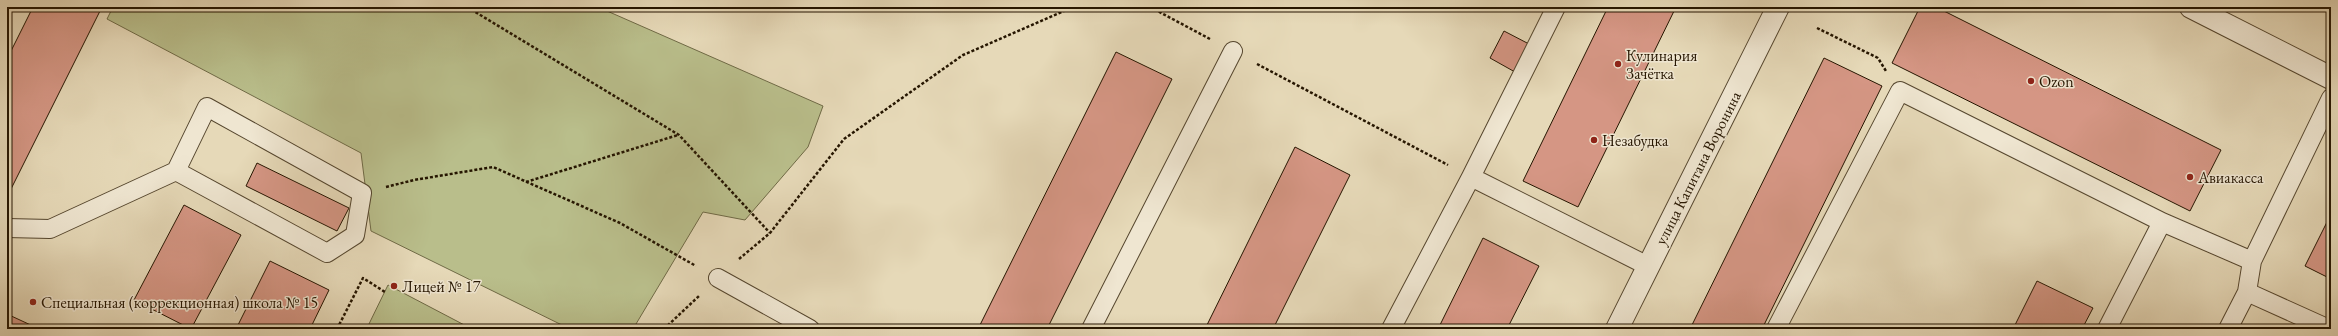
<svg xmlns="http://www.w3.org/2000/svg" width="2338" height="336" font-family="'EB Garamond',serif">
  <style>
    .green { fill: #b9be8b; stroke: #6f6a46 }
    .building { fill: #d59684; stroke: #251500 }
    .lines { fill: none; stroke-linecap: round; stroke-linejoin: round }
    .service-casing { stroke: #55462e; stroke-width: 20 }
    .minor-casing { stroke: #55462e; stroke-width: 24 }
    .tertiary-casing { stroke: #55462e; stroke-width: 24 }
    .path { stroke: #251500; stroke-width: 2.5; stroke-dasharray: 3 2; stroke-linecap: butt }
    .service { stroke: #efe6d1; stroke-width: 18 }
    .minor { stroke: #efe6d1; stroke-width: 22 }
    .tertiary { stroke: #efe6d1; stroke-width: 22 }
    .poi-dot { fill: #8f2418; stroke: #efe6d1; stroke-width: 1.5 }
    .labels { text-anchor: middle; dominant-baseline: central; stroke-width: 3; stroke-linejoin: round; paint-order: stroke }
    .poi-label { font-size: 16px; fill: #251500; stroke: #efe6d1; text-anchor: start }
    .street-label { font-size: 16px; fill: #251500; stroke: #efe6d1 }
  </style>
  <rect width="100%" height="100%" fill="#e6d9b8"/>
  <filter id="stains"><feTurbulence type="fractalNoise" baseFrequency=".005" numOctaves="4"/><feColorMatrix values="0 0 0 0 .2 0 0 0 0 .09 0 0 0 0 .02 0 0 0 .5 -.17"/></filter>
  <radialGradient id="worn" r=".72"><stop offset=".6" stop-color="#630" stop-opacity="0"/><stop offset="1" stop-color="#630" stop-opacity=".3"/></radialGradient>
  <path class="green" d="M 113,7 L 598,7 L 823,106 L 808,147 L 745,220 L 703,212 L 633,329 L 570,329 L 371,231 L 361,153 L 107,19 Z
    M 388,285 L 472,329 L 367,328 Z"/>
  <path class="building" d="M 33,7 L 102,7 L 9,193 L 7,192 L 7,59 Z
    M 1608,7 L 1676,7 L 1578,207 L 1523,181 Z
    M 1920,7 L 1936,7 L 2221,150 L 2190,211 L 1892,63 Z
    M 1504,31 L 1529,44 L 1515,72 L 1490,58 Z
    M 1116,52 L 1172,79 L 1047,329 L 978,329 Z
    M 1824,58 L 1882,86 L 1762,329 L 1690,329 Z
    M 1295,147 L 1350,175 L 1273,329 L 1205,329 Z
    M 257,163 L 349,208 L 337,231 L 246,186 Z
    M 184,205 L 241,235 L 191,329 L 134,300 Z
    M 2331,214 L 2331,279 L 2305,266 Z
    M 1483,238 L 1539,266 L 1507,329 L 1438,329 Z
    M 270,261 L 329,290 L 310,329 L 236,329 Z
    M 2037,281 L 2093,308 L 2082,329 L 2013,329 Z
    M 7,314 L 35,327 L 34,329 L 7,329 Z"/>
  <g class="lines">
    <g class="service-casing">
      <path id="service" d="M 1471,177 L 1648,266
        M 7,228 L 50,229 L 176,171 L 207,107 L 362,193 L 355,235 L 327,253 L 176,171
        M 718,278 L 810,329
        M 2247,292 L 2329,329
        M 1091,329 L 1233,51
        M 1391,329 L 1471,177 L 1556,7
        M 1776,329 L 1900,91 L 2162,222
        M 2107,329 L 2162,222 L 2252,261
        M 2228,329 L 2247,292 L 2252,261 L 2331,98"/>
    </g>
    <g class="minor-casing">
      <path id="minor" d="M 1617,329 L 1778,7"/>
    </g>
    <g class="tertiary-casing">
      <path id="tertiary" d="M 2191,7 L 2331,78"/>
    </g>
    <path class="path" d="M 467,7 L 679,135 L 770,233
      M 1150,7 L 1210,39
      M 1817,28 L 1878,58 L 1886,71
      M 1257,64 L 1448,165
      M 526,182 L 678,135
      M 386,187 L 414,180 L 493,167 L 620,223 L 696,266
      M 739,259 L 770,233 L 844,139 L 963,55 L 1073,7
      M 337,329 L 363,278 L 385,292
      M 664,329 L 700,295"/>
    <use href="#service" class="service"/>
    <use href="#minor" class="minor"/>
    <use href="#tertiary" class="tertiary"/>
  </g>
  <g class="poi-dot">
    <circle cx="1618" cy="64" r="4"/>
    <circle cx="2031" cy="81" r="4"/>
    <circle cx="1594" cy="140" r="4"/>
    <circle cx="2190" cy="177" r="4"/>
    <circle cx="394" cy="286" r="4"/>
    <circle cx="33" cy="302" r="4"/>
  </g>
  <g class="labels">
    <g class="poi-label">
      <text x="1626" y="55">Кулинария<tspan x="1626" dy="18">Зачётка</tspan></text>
      <text x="2039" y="81">Ozon</text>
      <text x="1602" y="140">Незабудка</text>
      <text x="2198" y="177">Авиакасса</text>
      <text x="402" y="286">Лицей № 17</text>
      <text x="41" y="302">Специальная (коррекционная) школа № 15</text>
    </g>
    <g class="street-label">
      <text transform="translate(1698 168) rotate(-63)">улица Капитана Воронина</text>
    </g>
  </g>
  <rect width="2338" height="336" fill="none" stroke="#e6d9b8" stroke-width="24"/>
  <rect x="8" y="8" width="2322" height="320" fill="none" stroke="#251500" stroke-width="2"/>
  <rect x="12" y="12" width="2314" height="312" fill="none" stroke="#251500"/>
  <rect width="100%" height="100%" filter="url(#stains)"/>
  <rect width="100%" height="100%" fill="url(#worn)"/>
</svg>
